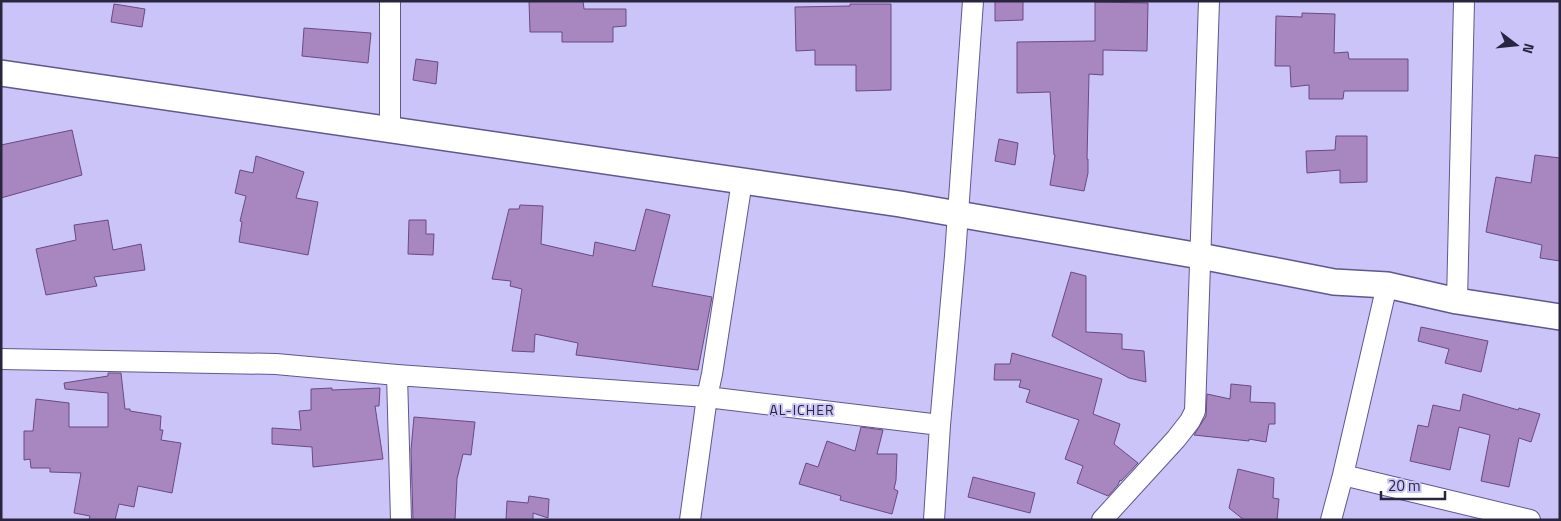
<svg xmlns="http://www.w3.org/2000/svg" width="1561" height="521" font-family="'Titillium Web',sans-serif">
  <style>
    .building { fill: #a886c0; stroke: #6a4a80 }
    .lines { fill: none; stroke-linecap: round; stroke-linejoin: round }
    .minor-casing { stroke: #605690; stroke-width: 22 }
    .tertiary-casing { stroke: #605690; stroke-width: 28 }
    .minor { stroke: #fff; stroke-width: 20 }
    .tertiary { stroke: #fff; stroke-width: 25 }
    .labels { text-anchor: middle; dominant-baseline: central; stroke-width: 4; stroke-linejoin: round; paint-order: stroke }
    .neighbourhood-label { font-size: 14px; letter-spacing: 1px; fill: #29253e; stroke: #cbc4f9 }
  </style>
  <rect width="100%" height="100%" fill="#cbc4f9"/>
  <path class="building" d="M 529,1 L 583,1 L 584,9 L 626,9 L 626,26 L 613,27 L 613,42 L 562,42 L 562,32 L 530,32 Z
    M 995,1 L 1023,1 L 1023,20 L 995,21 Z
    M 1095,2 L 1148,3 L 1147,51 L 1103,50 L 1103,75 L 1089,74 L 1087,159 L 1088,159 L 1088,173 L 1084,191 L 1050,185 L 1055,155 L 1054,155 L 1050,92 L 1017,93 L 1017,42 L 1095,41 Z
    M 114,4 L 145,9 L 142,27 L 111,22 Z
    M 850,4 L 891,4 L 891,90 L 856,91 L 856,65 L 815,65 L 815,50 L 796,51 L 795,7 L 850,6 Z
    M 1302,13 L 1335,14 L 1334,53 L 1348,52 L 1349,59 L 1408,59 L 1408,91 L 1344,91 L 1343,99 L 1309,99 L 1309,85 L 1291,87 L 1290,66 L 1275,66 L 1276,16 L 1302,17 Z
    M 304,28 L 371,33 L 368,63 L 302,56 Z
    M 416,59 L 438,62 L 436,84 L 413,80 Z
    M 72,130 L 82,175 L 1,198 L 1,145 Z
    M 1336,136 L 1367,136 L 1367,182 L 1340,183 L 1340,170 L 1307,173 L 1306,151 L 1335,150 Z
    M 999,139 L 1018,143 L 1015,165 L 995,161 Z
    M 1535,155 L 1560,158 L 1560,261 L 1540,258 L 1542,245 L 1486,232 L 1496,177 L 1531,183 Z
    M 256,156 L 304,172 L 296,198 L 318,202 L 308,255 L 239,242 L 242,222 L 240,221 L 246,196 L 235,193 L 240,170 L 253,173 Z
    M 520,205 L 543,206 L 541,244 L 593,256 L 595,242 L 635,251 L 646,209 L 670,215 L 652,286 L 712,297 L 698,370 L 576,355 L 578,343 L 535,334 L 534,352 L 512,351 L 522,289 L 510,286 L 511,281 L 492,279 L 509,209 L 519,209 Z
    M 108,220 L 113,250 L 141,244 L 145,270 L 94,277 L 97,286 L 46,295 L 36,249 L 76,240 L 74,225 Z
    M 409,220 L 426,220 L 426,234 L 434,234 L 433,255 L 408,254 Z
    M 1071,272 L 1086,276 L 1086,332 L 1122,334 L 1122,349 L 1144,351 L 1146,382 L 1129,378 L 1052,336 Z
    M 1421,327 L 1488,341 L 1481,372 L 1445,363 L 1449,349 L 1418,341 Z
    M 1012,353 L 1102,379 L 1093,414 L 1120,424 L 1114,444 L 1138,463 L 1121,481 L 1120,480 L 1118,485 L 1108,496 L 1077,483 L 1083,466 L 1065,459 L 1079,420 L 1026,402 L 1030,390 L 1019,387 L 1021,380 L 994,380 L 995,364 L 1010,364 Z
    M 108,373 L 121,373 L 125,409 L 130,409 L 130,411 L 161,416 L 160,430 L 163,430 L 161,440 L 181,443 L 172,493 L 138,486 L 134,507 L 119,504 L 115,520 L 89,520 L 90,516 L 74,513 L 81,473 L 50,472 L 50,468 L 31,468 L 30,459 L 24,460 L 24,431 L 33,431 L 36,399 L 69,403 L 69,427 L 108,427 L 108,393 L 65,389 L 64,383 L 108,376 Z
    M 1231,384 L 1251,386 L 1250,402 L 1275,403 L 1275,424 L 1269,424 L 1266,442 L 1249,439 L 1249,441 L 1194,435 L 1206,416 L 1207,394 L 1230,399 Z
    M 332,388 L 332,390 L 380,388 L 379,406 L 375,406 L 383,459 L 313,467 L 312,447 L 272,444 L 272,428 L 301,430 L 299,411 L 311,410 L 311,389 Z
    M 1463,394 L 1518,410 L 1519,408 L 1540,414 L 1531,442 L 1519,438 L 1509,487 L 1481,481 L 1490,435 L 1459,427 L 1450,470 L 1410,461 L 1418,425 L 1428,427 L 1433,405 L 1460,411 Z
    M 414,417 L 475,422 L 471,455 L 463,454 L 457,479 L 455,520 L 413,520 L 411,450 Z
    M 861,427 L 883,430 L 877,454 L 897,454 L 896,480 L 894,489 L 898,491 L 892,514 L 840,500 L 841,496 L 799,484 L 806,463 L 818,467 L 827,441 L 855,451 Z
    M 1238,469 L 1274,478 L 1273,498 L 1279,499 L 1277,520 L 1244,520 L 1229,508 Z
    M 973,477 L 1035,493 L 1030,513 L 968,497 Z
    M 529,496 L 549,499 L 548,518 L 533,513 L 533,520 L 506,520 L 507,501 L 528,503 Z"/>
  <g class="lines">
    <g class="minor-casing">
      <path id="minor" d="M 390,1 L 390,129
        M 1457,301 L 1464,1
        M 1,359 L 276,364 L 397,375 L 707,397 L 940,425 L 955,256 L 973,1
        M 397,375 L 401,520
        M 1343,475 L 1530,520
        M 690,520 L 707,397 L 712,374 L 742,181
        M 934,520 L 940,425
        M 1102,520 L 1176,439 L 1190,421 L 1195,411 L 1209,1
        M 1331,520 L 1343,475 L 1387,285"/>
    </g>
    <g class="tertiary-casing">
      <path id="tertiary" d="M 1,73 L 900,204 L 1200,256 L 1334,282 L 1387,285 L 1457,301 L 1560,317"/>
    </g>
    <use href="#minor" class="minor"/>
    <use href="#tertiary" class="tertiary"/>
  </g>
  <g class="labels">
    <g class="neighbourhood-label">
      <text x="802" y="409">AL-ICHER</text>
    </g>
  </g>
  <rect width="1561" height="521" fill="none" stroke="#29253e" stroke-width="5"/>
  <g transform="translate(1516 45) rotate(106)" stroke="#cbc4f9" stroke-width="4" paint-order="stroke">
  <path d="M0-4L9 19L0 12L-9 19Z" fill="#29253e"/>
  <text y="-8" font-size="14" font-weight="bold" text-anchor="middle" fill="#29253e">N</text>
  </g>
  <path d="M1381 491v8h64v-8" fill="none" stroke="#29253e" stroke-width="2.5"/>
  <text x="1388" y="491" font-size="15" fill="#29253e" stroke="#cbc4f9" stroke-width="4" paint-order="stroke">20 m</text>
</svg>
